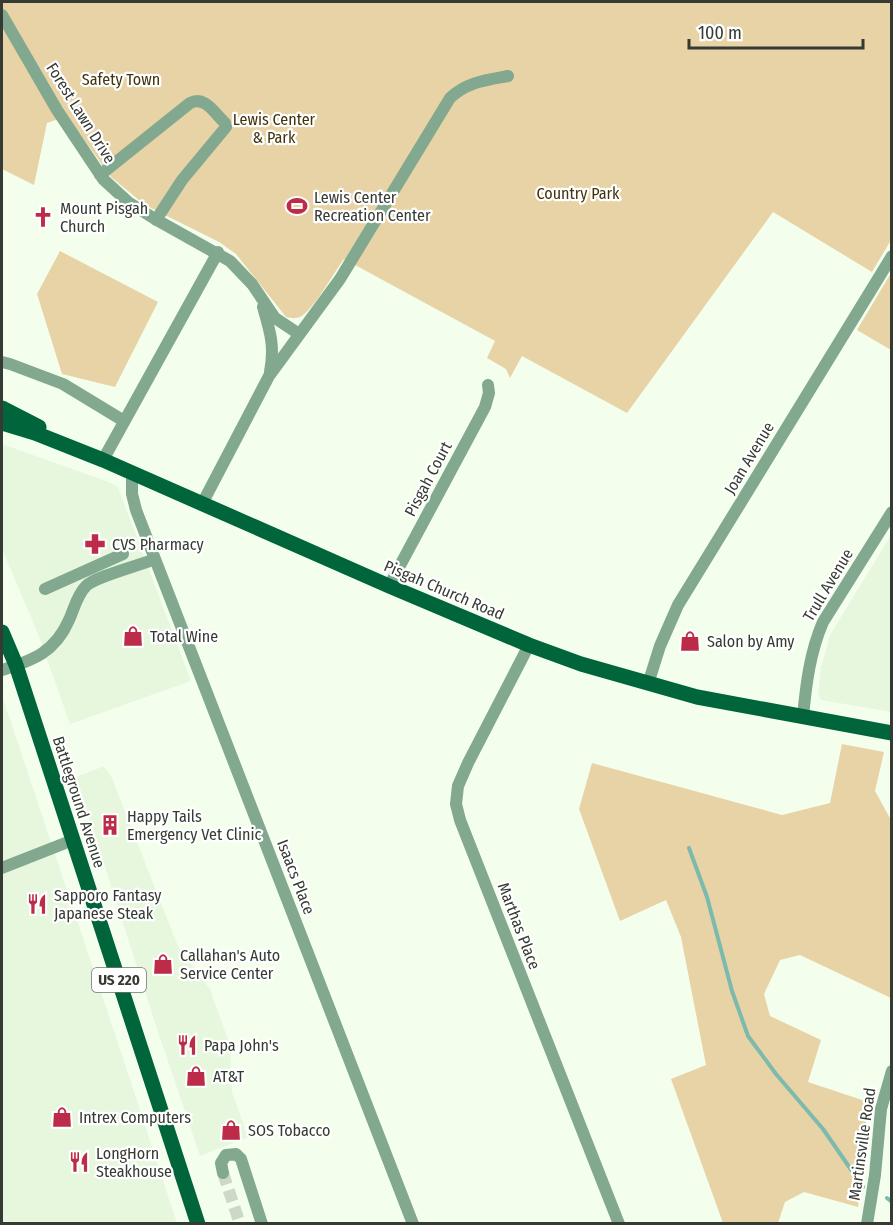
<svg xmlns="http://www.w3.org/2000/svg" width="893" height="1225" font-family="'Fira Sans Condensed',sans-serif">
  <style>
    .built { fill: #e7f7dd }
    .green { fill: #e8d3a6 }
    .lines { fill: none; stroke-linecap: round; stroke-linejoin: round }
    .stream { stroke: #7dbaae; stroke-width: 4 }
    .minor-tunnel { stroke: #cdd8c7; stroke-width: 12; stroke-dasharray: 12 6; stroke-linecap: butt }
    .minor { stroke: #82a990; stroke-width: 12 }
    .major { stroke: #00653b; stroke-width: 15 }
    .labels { text-anchor: middle; dominant-baseline: central; stroke-width: 4.5; stroke-linejoin: round; paint-order: stroke }
    .shield { fill: #fff; stroke: #727570; stroke-width: 1.5 }
    .shield-label { font-size: 15px; font-weight: bold; fill: #353a33 }
    .park-label { font-size: 16px; fill: #42330d; stroke: #fff }
    .street-label { font-size: 16px; fill: #353a33; stroke: #fff }
    .poi-label { font-size: 16px; fill: #353a33; stroke: #fff; text-anchor: start }
  </style>
  <rect width="100%" height="100%" fill="#f3ffec"/>
  <path class="built" d="M 2,444 L 109,482 L 118,487 L 191,681 L 70,724 L 38,634 L 2,549 Z
    M 891,535 L 891,712 L 821,700 L 818,695 L 821,667 L 830,635 Z
    M 2,695 L 119,1046 L 177,1223 L 2,1223 Z
    M 104,766 L 111,776 L 178,946 L 210,989 L 230,1045 L 232,1092 L 248,1137 L 200,1156 L 155,1023 L 76,777 Z"/>
  <path class="green" d="M 2,2 L 891,2 L 891,240 L 872,272 L 773,212 L 627,413 L 522,356 L 510,378 L 506,369 L 487,358 L 495,341 L 344,259 C 334,272 313,311 300,317 C 295,319 291,318 286,317 L 236,254 L 219,242 L 145,205 L 111,177 L 67,116 L 47,123 L 34,185 L 2,169 Z
    M 60,251 L 158,302 L 115,387 L 62,374 L 37,294 Z
    M 891,273 L 892,350 L 891,350 L 857,330 Z
    M 842,744 L 884,752 L 875,791 L 891,820 L 891,998 L 800,955 L 780,960 L 764,994 L 770,1016 L 821,1040 L 808,1082 L 868,1102 L 858,1207 L 804,1192 L 785,1202 L 778,1223 L 723,1223 L 671,1079 L 706,1065 L 681,937 L 666,900 L 620,921 L 579,809 L 592,763 L 782,815 L 830,803 Z"/>
  <g class="lines">
    <path class="stream" d="M 689,848 L 707,897 L 732,991 L 748,1036 L 776,1074 L 823,1129 L 863,1187
      M 887,1198 L 892,1202"/>
    <path class="minor-tunnel" d="M 223,1173 L 240,1224"/>
    <path class="minor" d="M 2,15 L 57,110 L 103,179 L 128,202 L 155,219 L 230,261 L 252,284 L 275,318 L 299,334
      M 100,175 L 190,103 C 205,95 215,114 225,123 L 226,127 L 182,180 L 156,220
      M 263,307 C 270,331 275,346 270,372
      M 2,362 L 10,364 L 63,384 L 124,421
      M 103,460 L 218,252
      M 132,472 L 132,494 L 136,510 L 413,1224
      M 202,504 L 269,376 L 340,279 L 450,98 C 467,82 486,80 508,76
      M 389,586 L 485,407 L 489,393 L 488,385
      M 45,589 L 123,554
      M 529,645 L 468,763 L 458,786 L 456,804 L 460,820 L 619,1224
      M 2,670 C 34,660 55,652 69,620 C 74,609 77,595 86,586 C 94,577 141,565 155,559
      M 648,684 L 660,646 L 678,605 L 892,256
      M 803,717 C 806,684 810,652 823,622 L 892,512
      M 2,868 L 73,840
      M 223,1173 L 221,1163 L 226,1155 L 236,1154 L 241,1159 L 262,1224
      M 867,1224 L 875,1175 L 881,1109 L 892,1071"/>
    <path class="major" d="M 2,408 L 39,427
      M 2,423 L 35,433 L 103,460 L 389,586 L 529,645 L 581,664 L 697,697 L 892,733
      M 2,632 L 16,665 L 198,1224"/>
  </g>
  <defs>
    <g id="stadium-bare" transform="scale(1.62)"><path d="M0-5a6.5 5 0 1 0 0 10a6.5 5 0 1 0 0-10ZM-3.5-1.8h7v3.6h-7Z" fill="#bc2b48" stroke="#fff" stroke-width="2.5" paint-order="stroke"/></g>
    <g id="church-bare" transform="scale(1.62)"><path d="M-1.2-6h2.4v3.5h3.3v2.4h-3.3V6h-2.4V-.1h-3.3v-2.4h3.3Z" fill="#bc2b48" stroke="#fff" stroke-width="2.5" paint-order="stroke"/></g>
    <g id="pharmacy-bare" transform="scale(1.62)"><path d="M-2-6h4v4h4v4h-4v4h-4v-4h-4v-4h4Z" fill="#bc2b48" stroke="#fff" stroke-width="2.5" paint-order="stroke"/></g>
    <g id="shop-bare" transform="scale(1.62)"><path d="M-5-2.5h2.3a2.7 3.5 0 0 1 5.4 0H5L5.5 6h-11ZM-1.5-2.5h3a1.5 2.3 0 0 0-3 0Z" fill="#bc2b48" stroke="#fff" stroke-width="2.5" paint-order="stroke"/></g>
    <g id="building-bare" transform="scale(1.62)"><path d="M-4-6H4V6H1V3H-1V6H-4ZM-2.5-4.3h1.7v1.8h-1.7ZM.8-4.3h1.7v1.8H.8ZM-2.5-1h1.7V.8h-1.7ZM.8-1h1.7V.8H.8Z" fill="#bc2b48" stroke="#fff" stroke-width="2.5" paint-order="stroke"/></g>
    <g id="restaurant-bare" transform="scale(1.62)"><path d="M-5-6h1v4h1v-4h1v4h1v-4h1v5L-1.5 .5V6h-2V.5L-5-1ZM5-6V6H3V1.5H1.5Q1.5-4 5-6Z" fill="#bc2b48" stroke="#fff" stroke-width="2.5" paint-order="stroke"/></g>
  </defs>
  <g fill-rule="evenodd">
    <use href="#stadium-bare" x="297" y="206"/>
    <use href="#church-bare" x="43" y="217"/>
    <use href="#pharmacy-bare" x="95" y="544"/>
    <use href="#shop-bare" x="133" y="636"/>
    <use href="#shop-bare" x="690" y="641"/>
    <use href="#building-bare" x="110" y="825"/>
    <use href="#restaurant-bare" x="37" y="904"/>
    <use href="#shop-bare" x="163" y="964"/>
    <use href="#restaurant-bare" x="187" y="1045"/>
    <use href="#shop-bare" x="196" y="1076"/>
    <use href="#shop-bare" x="62" y="1117"/>
    <use href="#shop-bare" x="231" y="1130"/>
    <use href="#restaurant-bare" x="79" y="1162"/>
  </g>
  <g class="labels">
    <rect class="shield" x="92" y="968" width="54" height="24" rx="4.5"/>
    <g class="shield-label">
      <text x="119" y="980">US 220</text>
    </g>
    <g class="park-label">
      <text x="121" y="79">Safety Town</text>
      <text x="274" y="119">Lewis Center<tspan x="274" dy="18">&amp; Park</tspan></text>
      <text x="578" y="193">Country Park</text>
    </g>
    <g class="street-label">
      <text transform="translate(81 113) rotate(58)">Forest Lawn Drive</text>
      <text transform="translate(749 458) rotate(-59)">Joan Avenue</text>
      <text transform="translate(428 479) rotate(-62)">Pisgah Court</text>
      <text transform="translate(828 585) rotate(-59)">Trull Avenue</text>
      <text transform="translate(444 590) rotate(23)">Pisgah Church Road</text>
      <text transform="translate(79 802) rotate(72)">Battleground Avenue</text>
      <text transform="translate(296 877) rotate(69)">Isaacs Place</text>
      <text transform="translate(519 926) rotate(69)">Marthas Place</text>
      <text transform="translate(862 1144) rotate(-82)">Martinsville Road</text>
    </g>
    <g class="poi-label">
      <text x="314" y="197">Lewis Center<tspan x="314" dy="18">Recreation Center</tspan></text>
      <text x="60" y="208">Mount Pisgah<tspan x="60" dy="18">Church</tspan></text>
      <text x="112" y="544">CVS Pharmacy</text>
      <text x="150" y="636">Total Wine</text>
      <text x="707" y="641">Salon by Amy</text>
      <text x="127" y="816">Happy Tails<tspan x="127" dy="18">Emergency Vet Clinic</tspan></text>
      <text x="54" y="895">Sapporo Fantasy<tspan x="54" dy="18">Japanese Steak</tspan></text>
      <text x="180" y="955">Callahan's Auto<tspan x="180" dy="18">Service Center</tspan></text>
      <text x="204" y="1045">Papa John's</text>
      <text x="213" y="1076">AT&amp;T</text>
      <text x="79" y="1117">Intrex Computers</text>
      <text x="248" y="1130">SOS Tobacco</text>
      <text x="96" y="1153">LongHorn<tspan x="96" dy="18">Steakhouse</tspan></text>
    </g>
  </g>
  <rect width="893" height="1225" fill="none" stroke="#353a33" stroke-width="6"/>
  <path d="M689 39v9h174v-9" fill="none" stroke="#353a33" stroke-width="3"/>
  <text x="698" y="39" font-size="18" fill="#353a33" stroke="#ffffff" stroke-width="4.5" paint-order="stroke">100 m</text>
</svg>
